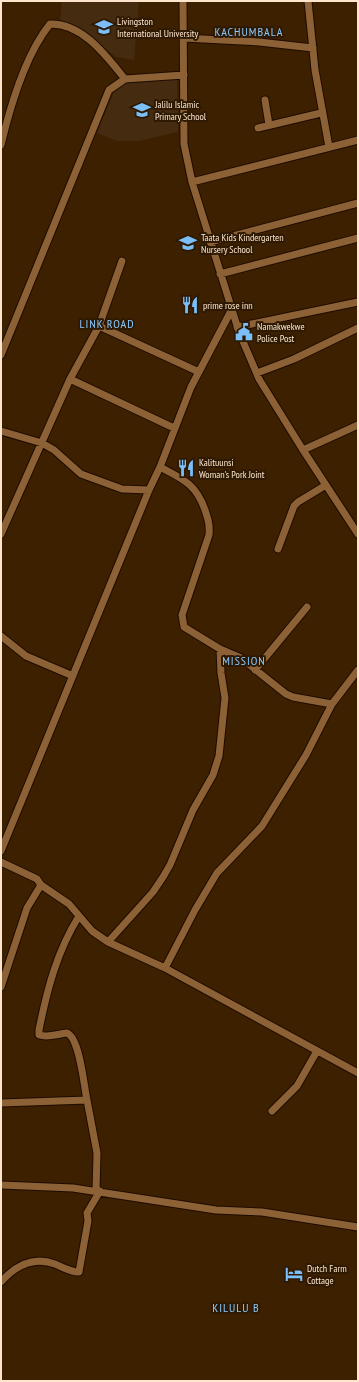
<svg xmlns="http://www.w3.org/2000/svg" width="359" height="1382" font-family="'PT Sans Narrow',sans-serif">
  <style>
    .built { fill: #452c11 }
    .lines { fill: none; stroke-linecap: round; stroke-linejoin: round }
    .minor-casing { stroke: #1e0b00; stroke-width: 9 }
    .minor { stroke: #8b6135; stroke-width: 7 }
    .labels { text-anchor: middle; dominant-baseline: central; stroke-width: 4; stroke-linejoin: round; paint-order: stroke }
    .poi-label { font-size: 10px; fill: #fde5ce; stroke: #2e1902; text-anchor: start }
    .quarter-label { font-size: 12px; letter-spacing: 1px; fill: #8ac8fe; stroke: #2e1902 }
  </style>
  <rect width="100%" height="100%" fill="#3d2000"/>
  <path class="built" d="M 62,1 L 139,1 L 134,60 L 116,57 L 84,32 L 60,21 Z
    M 177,79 L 178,132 L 138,141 L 117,141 L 97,133 L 115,89 L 126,83 Z"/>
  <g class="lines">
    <g class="minor-casing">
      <path id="minor" d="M 183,1 L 184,144 L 192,182 L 239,332 L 259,379 L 303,450 L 358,534
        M 308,1 L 315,70 L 329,147
        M 184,38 L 259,42 L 313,48
        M 265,100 L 269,125
        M 258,128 L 321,113
        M 1,145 C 10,107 25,55 50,24 C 83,23 107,57 125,79
        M 192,182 L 358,140
        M 210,242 L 358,203
        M 122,261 L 99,326 L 199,372
        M 220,274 L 358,238
        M 99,326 L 70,379 L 174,428
        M 237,327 L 358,302
        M 1,355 L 109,90 L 125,79 L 184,75
        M 257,373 L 294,359 L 358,328
        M 1,431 L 42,443 L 54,450 L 81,474 L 122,489 L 149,490
        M 303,450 L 358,425
        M 160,467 C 183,479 196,484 205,510 C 208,519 210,525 209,535 L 182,615 L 184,627 L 220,649 L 241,658 L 286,694 L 293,697 L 332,704
        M 1,534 L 70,379
        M 278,549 L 294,506 L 298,502 L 326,485
        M 1,636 L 26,656 L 73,676
        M 255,670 L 307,607
        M 1,851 L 149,490 L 160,467 L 191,387 L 232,309
        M 1,862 L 37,879 L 41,885 L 69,904 L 92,931 L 108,942 L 165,968 L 358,1073
        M 79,916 C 57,951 47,990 39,1030 L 39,1035 C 49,1038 57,1034 67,1033 C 80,1038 84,1087 87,1100
        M 108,942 L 153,892 L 163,877 L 170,865 L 193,810 L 213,775 L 219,756 L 225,698 L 221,673 L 220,649
        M 165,968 L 195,910 L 217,873 L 262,826 L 306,755 L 332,704 L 358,670
        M 1,987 L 27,908 L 41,885
        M 1,1103 L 87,1100 L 97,1153 L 96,1191
        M 272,1111 L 297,1086 L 317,1051
        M 1,1185 L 73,1188 L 216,1210 L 262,1212 L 358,1227
        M 1,1282 C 15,1266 33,1256 55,1264 C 62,1267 70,1272 79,1272 L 88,1221 L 87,1213 L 100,1191"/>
    </g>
    <use href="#minor" class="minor"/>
  </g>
  <defs>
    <g id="university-bare" transform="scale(1.38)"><path d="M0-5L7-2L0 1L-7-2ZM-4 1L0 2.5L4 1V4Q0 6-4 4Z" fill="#7bbef8" stroke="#2e1902" stroke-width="2.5" paint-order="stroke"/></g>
    <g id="school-bare" transform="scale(1.38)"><path d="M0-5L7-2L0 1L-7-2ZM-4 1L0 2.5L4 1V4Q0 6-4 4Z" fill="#7bbef8" stroke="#2e1902" stroke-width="2.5" paint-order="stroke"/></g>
    <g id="restaurant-bare" transform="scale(1.38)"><path d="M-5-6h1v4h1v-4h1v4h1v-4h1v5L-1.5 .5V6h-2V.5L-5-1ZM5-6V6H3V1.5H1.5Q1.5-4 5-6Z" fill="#7bbef8" stroke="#2e1902" stroke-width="2.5" paint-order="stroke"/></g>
    <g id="civic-bare" transform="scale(1.38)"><path d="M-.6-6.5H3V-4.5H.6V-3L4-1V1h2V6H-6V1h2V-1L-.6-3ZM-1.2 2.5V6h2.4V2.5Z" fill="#7bbef8" stroke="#2e1902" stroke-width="2.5" paint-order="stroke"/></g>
    <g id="hotel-bare" transform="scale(1.38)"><path d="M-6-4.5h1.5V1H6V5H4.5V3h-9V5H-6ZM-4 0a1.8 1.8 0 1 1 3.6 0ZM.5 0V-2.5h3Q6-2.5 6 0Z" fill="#7bbef8" stroke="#2e1902" stroke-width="2.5" paint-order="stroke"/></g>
  </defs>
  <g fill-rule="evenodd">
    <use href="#university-bare" x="104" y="27"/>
    <use href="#school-bare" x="142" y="110"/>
    <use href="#school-bare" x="188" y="243"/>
    <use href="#restaurant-bare" x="190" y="305"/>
    <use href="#civic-bare" x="244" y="332"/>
    <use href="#restaurant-bare" x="186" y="468"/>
    <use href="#hotel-bare" x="294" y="1274"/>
  </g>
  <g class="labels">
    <g class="poi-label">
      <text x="117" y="21">Livingston<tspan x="117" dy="12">International University</tspan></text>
      <text x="155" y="104">Jalilu Islamic<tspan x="155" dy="12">Primary School</tspan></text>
      <text x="201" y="237">Taata Kids Kindergarten<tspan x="201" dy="12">Nursery School</tspan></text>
      <text x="203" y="305">prime rose inn</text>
      <text x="257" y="326">Namakwekwe<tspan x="257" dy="12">Police Post</tspan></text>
      <text x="199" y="462">Kalituunsi<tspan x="199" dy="12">Woman's Pork Joint</tspan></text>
      <text x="307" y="1268">Dutch Farm<tspan x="307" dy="12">Cottage</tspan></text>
    </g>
    <g class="quarter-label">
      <text x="249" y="31">KACHUMBALA</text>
      <text x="107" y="323">LINK ROAD</text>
      <text x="244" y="660">MISSION</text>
      <text x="236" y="1307">KILULU B</text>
    </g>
  </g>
  <rect width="359" height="1382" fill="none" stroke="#fde5ce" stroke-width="4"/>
</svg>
